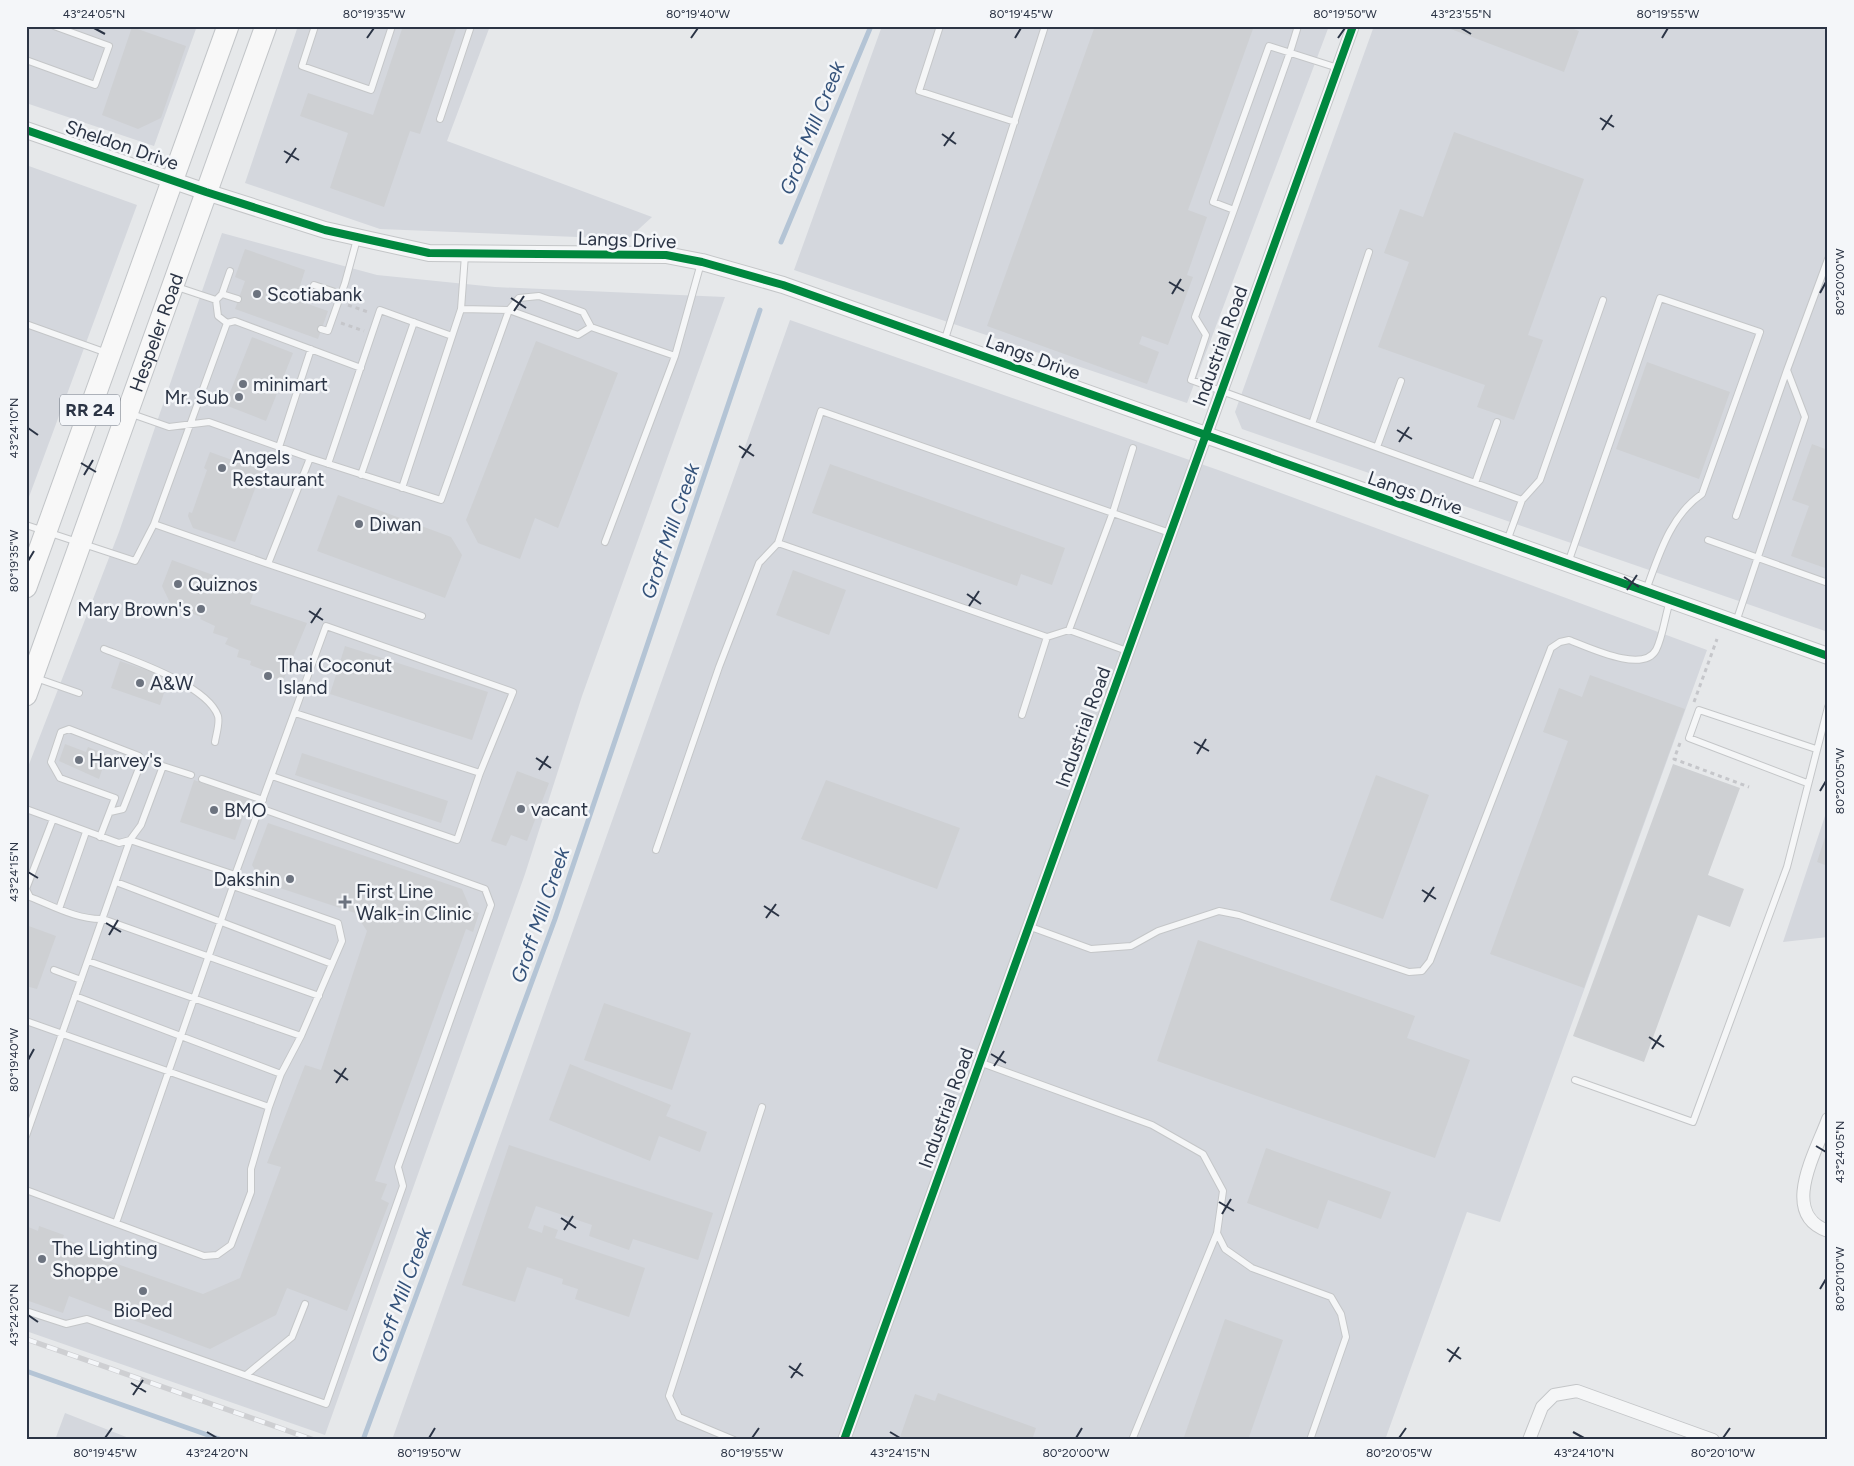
<svg xmlns="http://www.w3.org/2000/svg" width="1854" height="1466" font-family="Figtree,sans-serif">
  <style>
    .built { fill: #d4d7dd }
    .lines { fill: none; stroke-linecap: round; stroke-linejoin: round }
    .stream { stroke: #b4c4d5; stroke-width: 5 }
    .building { fill: #ced0d3 }
    .service-casing { stroke: #c4c6c8; stroke-width: 8 }
    .minor-casing { stroke: #c4c6c8; stroke-width: 14 }
    .tertiary-casing { stroke: #c4c6c8; stroke-width: 18 }
    .primary-casing { stroke: #c2c5c8; stroke-width: 23 }
    .path { stroke: #c5c6ca; stroke-width: 3; stroke-dasharray: 4 4; stroke-linecap: butt }
    .service { stroke: #f5f6f7; stroke-width: 6 }
    .minor { stroke: #f5f6f7; stroke-width: 12 }
    .tertiary { stroke: #f5f6f7; stroke-width: 16 }
    .primary { stroke: #f8f8f8; stroke-width: 21 }
    .rail-casing { stroke: #cecfd2; stroke-width: 5.5 }
    .rail { stroke: #f4f6f9; stroke-width: 4; stroke-dasharray: 11; stroke-linecap: butt }
    .cycleway-casing { stroke: #f4f6f9; stroke-width: 11 }
    .cycleway { stroke: #00873e; stroke-width: 8 }
    .ticks { fill: none; stroke: #2b3445; stroke-width: 2 }
    .poi-dot { fill: #6c737f; stroke: #f4f6f9; stroke-width: 2 }
    .labels { text-anchor: middle; dominant-baseline: central; stroke-width: 5; stroke-linejoin: round; paint-order: stroke }
    .shield { fill: #f4f6f9; stroke: #676e7b; stroke-width: 1 }
    .shield-label { font-size: 18px; font-weight: bold; fill: #2b3445 }
    .street-label { font-size: 19px; fill: #2b3445; stroke: #f4f6f9 }
    .poi-label { font-size: 19px; fill: #2b3445; stroke: #f4f6f9; text-anchor: start }
    .water-label { font-size: 20px; font-style: italic; fill: #34527a; stroke: #f4f6f9 }
    .neatline { fill: none; stroke: #2b3445; stroke-width: 2 }
    .ticks-label { font-size: 12px; text-anchor: middle; fill: #2b3445 }
  </style>
  <rect width="100%" height="100%" fill="#e6e8ea"/>
  <path class="built" d="M 26,26 L 197,26 L 154,146 L 26,103 Z
    M 298,26 L 490,26 L 447,141 L 652,217 L 628,239 L 380,229 L 245,183 Z
    M 882,26 L 1329,26 L 1187,403 L 794,270 Z
    M 1374,26 L 1813,26 L 1828,31 L 1828,632 L 1242,429 L 1235,412 Z
    M 26,165 L 137,205 L 26,505 Z
    M 222,233 L 377,275 L 495,287 L 725,297 L 582,696 L 525,874 L 325,1435 L 26,1331 L 26,772 L 119,532 Z
    M 790,320 L 1221,471 L 1707,650 L 1500,1222 L 1467,1212 L 1385,1440 L 392,1440 Z
    M 1828,807 L 1828,937 L 1783,942 Z
    M 65,1413 L 134,1440 L 55,1440 Z"/>
  <g class="lines">
    <path class="stream" d="M 781,242 L 871,26
      M 26,1371 L 222,1440
      M 363,1440 L 555,919 L 760,310"/>
  </g>
  <path class="building" d="M 403,26 L 457,26 L 420,134 L 410,131 L 384,207 L 330,188 L 348,133 L 300,116 L 308,93 L 373,115 Z
    M 1095,26 L 1254,26 L 1188,210 L 1207,217 L 1187,275 L 1193,277 L 1168,345 L 1142,336 L 1139,344 L 1159,352 L 1147,384 L 987,326 Z
    M 1443,26 L 1566,26 L 1579,31 L 1564,72 Z
    M 132,27 L 186,46 L 161,118 L 138,129 L 102,115 Z
    M 1454,132 L 1584,179 L 1528,335 L 1543,340 L 1514,420 L 1477,407 L 1485,385 L 1378,347 L 1409,262 L 1384,253 L 1400,209 L 1423,217 Z
    M 245,249 L 305,270 L 300,286 L 310,290 L 305,303 L 328,311 L 318,339 L 235,309 L 245,281 L 235,277 Z
    M 252,337 L 293,353 L 266,421 L 225,405 Z
    M 536,341 L 618,373 L 558,528 L 535,518 L 520,559 L 478,543 L 466,520 Z
    M 1647,362 L 1730,392 L 1699,479 L 1616,449 Z
    M 1812,444 L 1828,450 L 1828,569 L 1791,556 L 1809,506 L 1792,500 Z
    M 210,452 L 232,460 L 236,458 L 262,470 L 235,542 L 193,528 L 188,516 L 189,512 L 192,513 L 207,470 L 204,468 Z
    M 830,464 L 1065,548 L 1052,585 L 1021,574 L 1017,586 L 812,513 Z
    M 338,495 L 451,537 L 462,555 L 445,598 L 317,551 Z
    M 172,560 L 254,590 L 250,604 L 307,623 L 283,681 L 265,675 L 266,671 L 250,665 L 251,661 L 237,657 L 239,650 L 225,644 L 228,638 L 213,633 L 215,626 L 200,619 L 201,617 L 171,605 L 162,586 Z
    M 793,570 L 846,590 L 829,635 L 776,615 Z
    M 345,646 L 488,692 L 472,740 L 330,694 Z
    M 120,661 L 169,678 L 160,705 L 111,688 Z
    M 1590,675 L 1685,709 L 1584,988 L 1490,954 L 1568,741 L 1543,732 L 1559,688 L 1582,697 Z
    M 65,744 L 86,752 L 88,747 L 107,755 L 99,779 L 59,761 Z
    M 302,753 L 448,801 L 441,823 L 295,775 Z
    M 1673,764 L 1740,788 L 1708,875 L 1744,889 L 1730,927 L 1698,915 L 1644,1062 L 1573,1036 Z
    M 517,771 L 549,783 L 527,841 L 511,835 L 506,846 L 491,841 Z
    M 1376,775 L 1429,795 L 1383,919 L 1330,900 Z
    M 194,780 L 249,799 L 235,840 L 180,822 Z
    M 826,780 L 960,828 L 937,889 L 801,839 Z
    M 268,823 L 462,889 L 471,910 L 479,913 L 473,932 L 466,929 L 375,1181 L 387,1184 L 381,1199 L 389,1203 L 347,1311 L 287,1288 L 276,1315 L 210,1349 L 69,1296 L 63,1313 L 26,1300 L 26,1226 L 38,1231 L 39,1226 L 64,1235 L 63,1238 L 85,1247 L 83,1252 L 203,1294 L 240,1278 L 281,1167 L 267,1163 L 305,1065 L 321,1070 L 367,931 L 355,913 L 262,882 L 252,865 Z
    M 1827,831 L 1828,831 L 1828,866 L 1817,862 Z
    M 26,925 L 56,936 L 37,989 L 26,986 Z
    M 1198,940 L 1415,1016 L 1407,1038 L 1470,1060 L 1435,1158 L 1157,1061 Z
    M 604,1003 L 691,1033 L 672,1090 L 584,1060 Z
    M 570,1064 L 671,1105 L 666,1116 L 707,1132 L 700,1152 L 659,1136 L 650,1161 L 549,1120 Z
    M 509,1145 L 713,1213 L 698,1260 L 633,1239 L 629,1250 L 589,1236 L 592,1225 L 536,1206 L 528,1228 L 542,1233 L 544,1225 L 558,1230 L 555,1238 L 645,1268 L 629,1317 L 575,1299 L 578,1289 L 562,1284 L 563,1279 L 527,1267 L 515,1302 L 462,1285 Z
    M 1266,1148 L 1391,1192 L 1381,1219 L 1328,1200 L 1318,1229 L 1247,1203 Z
    M 1225,1319 L 1283,1340 L 1248,1440 L 1183,1440 Z
    M 938,1393 L 1036,1428 L 1032,1440 L 899,1440 L 915,1394 L 935,1401 Z"/>
  <g class="lines">
    <g class="service-casing">
      <path id="service" d="M 315,26 L 302,66 L 371,90 L 392,26
        M 940,26 L 919,91 L 1015,122
        M 1298,26 L 1290,52 L 1234,210 L 1213,202 L 1269,46 L 1338,68
        M 26,60 L 95,85 L 109,46 L 54,26
        M 440,119 L 471,26
        M 1234,210 L 1195,317 L 1206,335 L 1191,380 L 1522,500 L 1507,541
        M 314,285 L 341,294
        M 177,287 L 216,300
        M 222,294 L 238,299
        M 461,309 L 465,255
        M 227,323 L 235,321 L 361,368
        M 26,324 L 107,353
        M 591,327 L 583,312 L 539,296 L 519,298 L 509,310 L 578,335 L 591,327 L 675,356 L 701,263
        M 321,329 L 328,331 L 345,283 L 357,239
        M 944,342 L 1045,26
        M 129,413 L 169,427 L 209,422 L 310,458 L 441,500 L 509,310 L 461,309 L 402,488
        M 1312,424 L 1369,252
        M 279,447 L 311,349
        M 1377,447 L 1401,381
        M 310,458 L 268,564 L 422,616
        M 328,464 L 380,310 L 452,336
        M 361,475 L 414,322
        M 1475,483 L 1497,422
        M 1522,500 L 1540,480 L 1603,300
        M 1736,516 L 1787,370
        M 154,524 L 268,564
        M 26,525 L 135,561 L 154,524 L 227,323 L 218,316 L 216,300 L 222,294 L 230,271
        M 1708,540 L 1828,583
        M 605,542 L 675,356
        M 1568,563 L 1660,298 L 1760,332 L 1702,494 C 1670,516 1659,555 1646,590
        M 1736,622 L 1805,417 L 1787,370 L 1828,259
        M 1069,630 L 1113,512 L 1133,448
        M 104,649 C 132,660 207,685 218,716 C 220,723 216,735 215,742
        M 1127,651 L 1069,630 L 1047,637 L 778,543 L 821,411 L 1170,533
        M 36,678 L 79,693
        M 1022,715 L 1047,637
        M 272,776 L 457,840 L 480,773
        M 202,779 L 263,800
        M 1807,783 L 1689,738 L 1699,710 L 1816,749
        M 26,809 L 119,843 L 130,840 L 235,875 L 326,626 L 513,692 L 480,773 L 295,713
        M 100,837 L 115,798 L 60,778 L 51,762 L 61,732 L 69,729 L 139,756 L 141,763 L 123,809 L 110,812
        M 656,850 L 719,667 L 759,563 L 778,543
        M 116,882 L 332,964
        M 26,889 L 30,897 C 53,906 78,920 103,919 L 319,996
        M 26,889 L 53,819
        M 59,909 L 86,832
        M 1028,926 L 1091,949 L 1131,946 L 1158,931 L 1219,911 L 1239,915 L 1409,972 L 1422,971 L 1430,961 L 1551,648 L 1560,642 L 1569,640 C 1588,647 1643,674 1656,650 C 1663,636 1665,616 1670,601
        M 88,961 L 301,1036
        M 54,970 L 81,980
        M 75,996 L 281,1074
        M 26,1021 L 269,1107
        M 979,1062 L 1152,1125 L 1203,1154 L 1223,1191 L 1217,1233 L 1132,1440
        M 1575,1080 L 1693,1122 L 1787,867 L 1828,707
        M 26,1136 L 130,840 L 141,825 L 163,766 L 191,775
        M 26,1190 L 204,1256 L 217,1255 L 231,1245 L 251,1192 L 251,1169 L 269,1107 L 281,1074 L 301,1036 L 342,941 L 338,923 L 233,886 L 235,875
        M 116,1223 L 233,886
        M 1217,1233 L 1225,1249 L 1252,1268 L 1331,1297 L 1341,1314 L 1346,1337 L 1310,1440
        M 26,1311 L 66,1324 L 87,1319 L 326,1404 L 403,1186 L 398,1167 L 491,905 L 485,889 L 260,808
        M 246,1375 L 292,1337 L 305,1304
        M 734,1440 L 679,1417 L 669,1396 L 762,1107"/>
    </g>
    <g class="minor-casing">
      <path id="minor" d="M 1828,1119 C 1816,1152 1779,1214 1828,1231
        M 844,1440 L 1353,26
        M 1529,1440 L 1542,1407 L 1554,1395 L 1577,1391 L 1713,1440"/>
    </g>
    <g class="tertiary-casing">
      <path id="tertiary" d="M 26,130 L 206,192 L 325,230 L 429,253 L 666,255 L 702,262 L 783,285 L 1828,656"/>
    </g>
    <g class="primary-casing">
      <g id="primary">
        <path d="M 26,587 L 228,26"/>
        <path id="s1" d="M 26,695 L 266,26"/>
      </g>
    </g>
    <path class="path" d="M 348,305 L 368,312
      M 341,323 L 364,331
      M 1694,702 L 1717,639
      M 1680,743 L 1674,759 L 1749,787"/>
    <use href="#service" class="service"/>
    <use href="#minor" class="minor"/>
    <use href="#tertiary" class="tertiary"/>
    <use href="#primary" class="primary"/>
    <g class="rail-casing">
      <path id="rail" d="M 26,1339 L 314,1440"/>
    </g>
    <use href="#rail" class="rail"/>
    <g class="cycleway-casing">
      <path id="cycleway" d="M 26,130 L 206,192 L 325,230 L 429,253 L 666,255 L 702,262 L 783,285 L 1828,656
        M 844,1440 L 1353,26"/>
    </g>
    <use href="#cycleway" class="cycleway"/>
  </g>
  <path class="ticks" d="M 94,28 L 105,34M 1461,28 L 1471,34M 367,38 L 374,28M 691,38 L 698,28M 1015,38 L 1021,28M 1338,38 L 1345,28M 1662,38 L 1668,28M 1600,118 L 1614,127M 1602,130 L 1612,115M 942,134 L 956,144M 944,146 L 954,132M 284,151 L 299,160M 286,163 L 296,148M 1169,282 L 1184,291M 1820,293 L 1826,282M 1172,294 L 1181,279M 511,298 L 526,308M 514,311 L 524,296M 28,428 L 38,435M 1397,430 L 1412,439M 1399,442 L 1409,427M 739,446 L 754,456M 742,458 L 751,444M 81,463 L 96,472M 84,475 L 93,460M 28,561 L 34,551M 1624,577 L 1639,587M 1627,590 L 1637,575M 967,594 L 981,604M 969,606 L 979,591M 309,611 L 323,620M 311,623 L 321,608M 1194,742 L 1209,751M 1197,754 L 1206,739M 536,758 L 551,768M 539,770 L 548,756M 1820,791 L 1826,781M 28,872 L 38,878M 1422,890 L 1436,899M 1424,902 L 1434,887M 764,906 L 779,916M 766,918 L 776,904M 106,923 L 121,932M 109,935 L 118,920M 1649,1037 L 1664,1047M 1652,1049 L 1661,1035M 991,1054 L 1006,1063M 28,1060 L 34,1049M 994,1066 L 1004,1051M 334,1070 L 348,1080M 336,1083 L 346,1068M 1816,1146 L 1826,1152M 1219,1202 L 1234,1211M 1222,1214 L 1231,1199M 561,1218 L 576,1228M 564,1230 L 573,1216M 1820,1289 L 1826,1279M 28,1315 L 38,1322M 1447,1349 L 1461,1359M 1449,1362 L 1459,1347M 789,1366 L 803,1376M 791,1378 L 801,1363M 131,1383 L 146,1392M 133,1395 L 143,1380M 207,1432 L 217,1438M 890,1432 L 900,1438M 1573,1432 L 1584,1438M 105,1438 L 112,1428M 429,1438 L 435,1428M 752,1438 L 759,1428M 1076,1438 L 1082,1428M 1399,1438 L 1406,1428M 1723,1438 L 1730,1428"/>
  <g class="poi-dot">
    <circle cx="257" cy="294" r="5"/>
    <circle cx="243" cy="384" r="5"/>
    <circle cx="239" cy="397" r="5"/>
    <circle cx="222" cy="468" r="5"/>
    <circle cx="359" cy="524" r="5"/>
    <circle cx="178" cy="584" r="5"/>
    <circle cx="201" cy="609" r="5"/>
    <circle cx="268" cy="676" r="5"/>
    <circle cx="140" cy="683" r="5"/>
    <circle cx="79" cy="760" r="5"/>
    <circle cx="521" cy="809" r="5"/>
    <circle cx="214" cy="810" r="5"/>
    <circle cx="290" cy="879" r="5"/>
    <path d="M342.5 894.5h5v5h5v5h-5v5h-5v-5h-5v-5h5z"/>
    <circle cx="42" cy="1259" r="5"/>
    <circle cx="143" cy="1291" r="5"/>
  </g>
  <g class="labels">
    <rect class="shield" x="60" y="394.5" width="60" height="31" rx="4"/>
    <g class="shield-label">
      <text x="90" y="410">RR 24</text>
    </g>
    <g class="street-label">
      <text transform="translate(122 145) rotate(19)">Sheldon Drive</text>
      <text transform="translate(627 240) rotate(2)">Langs Drive</text>
      <text stroke="none"><textPath href="#s1" startOffset="385">Hespeler Road</textPath></text>
      <text transform="translate(1220 346) rotate(-70)">Industrial Road</text>
      <text transform="translate(1033 357) rotate(20)">Langs Drive</text>
      <text transform="translate(1415 493) rotate(19)">Langs Drive</text>
      <text transform="translate(1083 727) rotate(-70)">Industrial Road</text>
      <text transform="translate(946 1108) rotate(-70)">Industrial Road</text>
    </g>
    <g class="poi-label">
      <text x="267" y="294">Scotiabank</text>
      <text x="253" y="384">minimart</text>
      <text x="229" y="397" text-anchor="end">Mr. Sub</text>
      <text x="232" y="457">Angels<tspan x="232" dy="22">Restaurant</tspan></text>
      <text x="369" y="524">Diwan</text>
      <text x="188" y="584">Quiznos</text>
      <text x="191" y="609" text-anchor="end">Mary Brown's</text>
      <text x="278" y="665">Thai Coconut<tspan x="278" dy="22">Island</tspan></text>
      <text x="150" y="683">A&amp;W</text>
      <text x="89" y="760">Harvey's</text>
      <text x="531" y="809">vacant</text>
      <text x="224" y="810">BMO</text>
      <text x="280" y="879" text-anchor="end">Dakshin</text>
      <text x="356" y="891">First Line<tspan x="356" dy="22">Walk-in Clinic</tspan></text>
      <text x="52" y="1248">The Lighting<tspan x="52" dy="22">Shoppe</tspan></text>
      <text x="143" y="1310" text-anchor="middle">BioPed</text>
    </g>
    <g class="water-label">
      <text transform="translate(812 128) rotate(-68)">Groff Mill Creek</text>
      <text transform="translate(670 531) rotate(-71)">Groff Mill Creek</text>
      <text transform="translate(540 915) rotate(-71)">Groff Mill Creek</text>
      <text transform="translate(401 1295) rotate(-70)">Groff Mill Creek</text>
    </g>
  </g>
  <rect width="1854" height="1466" fill="none" stroke="#f4f6f9" stroke-width="55"/>
  <rect x="28" y="28" width="1798" height="1410" class="neatline"/>
  <g class="ticks-label">
    <text x="94" y="18">43°24'05"N</text>
    <text x="374" y="18">80°19'35"W</text>
    <text x="698" y="18">80°19'40"W</text>
    <text x="1021" y="18">80°19'45"W</text>
    <text x="1345" y="18">80°19'50"W</text>
    <text x="1461" y="18">43°23'55"N</text>
    <text x="1668" y="18">80°19'55"W</text>
    <text transform="translate(1840 282) rotate(-90)" y="4">80°20'00"W</text>
    <text transform="translate(14 428) rotate(-90)" y="4">43°24'10"N</text>
    <text transform="translate(14 561) rotate(-90)" y="4">80°19'35"W</text>
    <text transform="translate(1840 781) rotate(-90)" y="4">80°20'05"W</text>
    <text transform="translate(14 872) rotate(-90)" y="4">43°24'15"N</text>
    <text transform="translate(14 1060) rotate(-90)" y="4">80°19'40"W</text>
    <text transform="translate(1840 1152) rotate(-90)" y="4">43°24'05"N</text>
    <text transform="translate(1840 1279) rotate(-90)" y="4">80°20'10"W</text>
    <text transform="translate(14 1315) rotate(-90)" y="4">43°24'20"N</text>
    <text x="105" y="1457">80°19'45"W</text>
    <text x="217" y="1457">43°24'20"N</text>
    <text x="429" y="1457">80°19'50"W</text>
    <text x="752" y="1457">80°19'55"W</text>
    <text x="900" y="1457">43°24'15"N</text>
    <text x="1076" y="1457">80°20'00"W</text>
    <text x="1399" y="1457">80°20'05"W</text>
    <text x="1584" y="1457">43°24'10"N</text>
    <text x="1723" y="1457">80°20'10"W</text>
  </g>
</svg>
